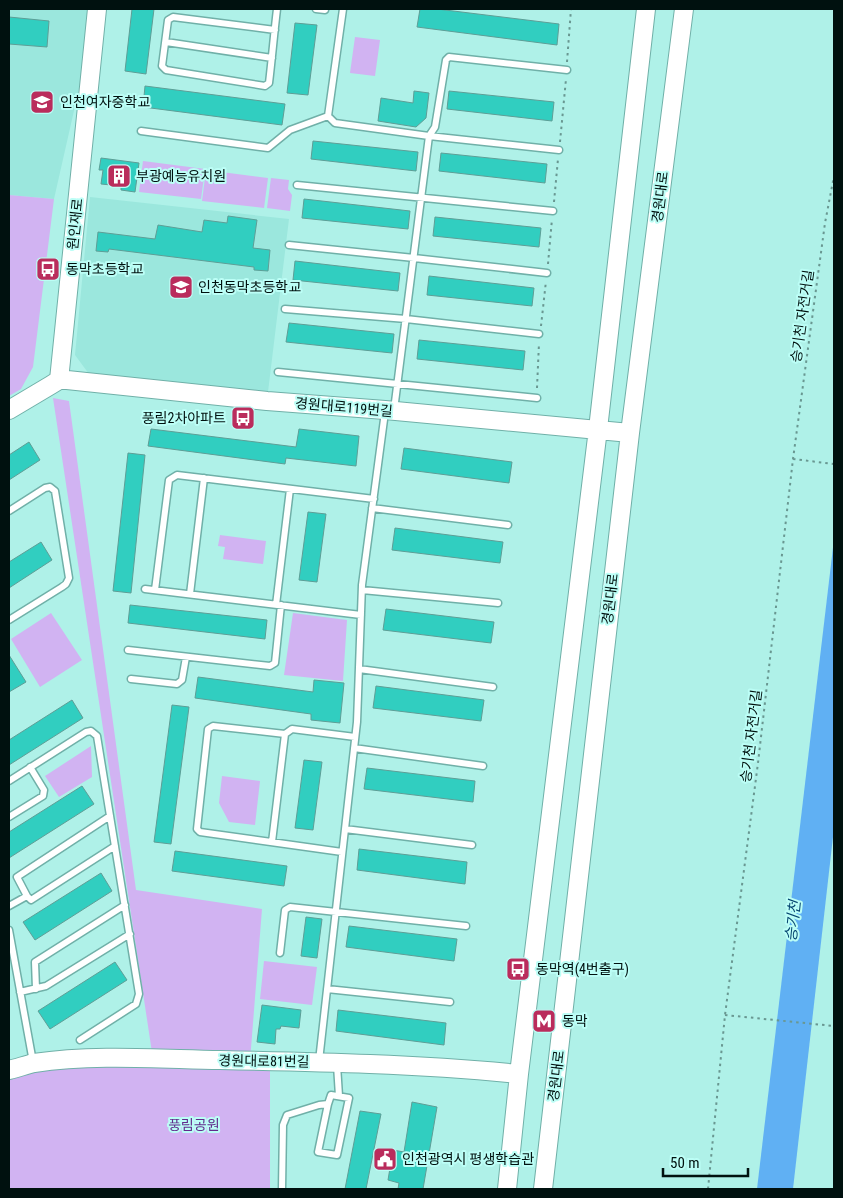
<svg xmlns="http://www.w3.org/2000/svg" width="843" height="1198" font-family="'Roboto Condensed','Noto Sans KR',sans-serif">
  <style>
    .built { fill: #9be7dd }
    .green { fill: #d1b3f2 }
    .water { fill: #60b0f3 }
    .building { fill: #31cec0; stroke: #5e9e96 }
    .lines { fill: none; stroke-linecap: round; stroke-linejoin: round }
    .lane-casing { stroke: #70b0a8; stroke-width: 9 }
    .secondary-casing { stroke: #70b0a8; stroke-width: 20 }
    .path { stroke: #699791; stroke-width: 2; stroke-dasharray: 2.5 4; stroke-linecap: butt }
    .lane { stroke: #fff; stroke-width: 6 }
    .secondary { stroke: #fff; stroke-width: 18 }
    .labels { text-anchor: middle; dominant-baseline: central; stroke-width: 4; stroke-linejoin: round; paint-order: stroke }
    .poi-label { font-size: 14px; fill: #00110f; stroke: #bcfef6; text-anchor: start }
    .street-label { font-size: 14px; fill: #00110f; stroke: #bcfef6 }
    .park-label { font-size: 14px; fill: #612b8c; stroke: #bcfef6 }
    .water-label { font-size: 15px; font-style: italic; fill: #05446f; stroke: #bcfef6 }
  </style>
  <rect width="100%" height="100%" fill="#aff1e8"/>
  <path class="built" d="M 9,9 L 97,9 L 54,199 L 9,195 Z
    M 90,197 L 289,219 L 268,392 L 89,374 L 75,355 Z"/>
  <path class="green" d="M 355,37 L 380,40 L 375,76 L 350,73 Z
    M 143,161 L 205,169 L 201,199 L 139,192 Z
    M 206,170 L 268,178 L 264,208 L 202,201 Z
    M 271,178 L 289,180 L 288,189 L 292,195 L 290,211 L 267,208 Z
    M 9,195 L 54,199 L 33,367 L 21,389 L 9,396 Z
    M 53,398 L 69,401 L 136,890 L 262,909 L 250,1061 L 270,1061 L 270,1189 L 10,1189 L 9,1070 L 153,1059 Z
    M 220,535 L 266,541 L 263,564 L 223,559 L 225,547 L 218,546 Z
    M 51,613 L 82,660 L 40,687 L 11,639 Z
    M 293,613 L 347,620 L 343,681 L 284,675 Z
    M 91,746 L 92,777 L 59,797 L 45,776 Z
    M 222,776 L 260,781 L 255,825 L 229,822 L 219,803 Z
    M 264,961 L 317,967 L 312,1005 L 260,999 Z"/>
  <path class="water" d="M 834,539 L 834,828 L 793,1189 L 757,1189 Z"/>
  <path class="building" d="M 132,9 L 154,9 L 146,74 L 125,71 Z
    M 420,9 L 437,9 L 559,24 L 557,45 L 417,27 Z
    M 9,17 L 49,21 L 47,47 L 9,44 Z
    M 295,23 L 317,25 L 308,95 L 287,93 Z
    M 145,86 L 285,104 L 282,125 L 143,107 Z
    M 414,91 L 429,93 L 426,118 L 416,127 L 378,121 L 381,98 L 413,103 Z
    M 449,91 L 554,102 L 552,121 L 447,109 Z
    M 313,141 L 418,152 L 416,171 L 311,159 Z
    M 441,153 L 547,164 L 545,183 L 439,171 Z
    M 101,158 L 139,163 L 135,192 L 121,190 L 121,186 L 101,184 L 103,170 L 99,170 Z
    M 304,199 L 410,211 L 408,229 L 302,218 Z
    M 228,216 L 257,220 L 253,248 L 270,250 L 268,271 L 254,270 L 254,267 L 109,249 L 108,252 L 96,251 L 98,232 L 155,239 L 158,225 L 202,232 L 204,220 L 227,223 Z
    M 435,217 L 541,228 L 539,247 L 433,236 Z
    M 295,261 L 400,273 L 398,291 L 293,280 Z
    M 429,276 L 534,288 L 532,306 L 427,295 Z
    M 289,323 L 394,334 L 392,353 L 286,342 Z
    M 419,340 L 525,351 L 523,370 L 417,359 Z
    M 151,429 L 296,447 L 299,429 L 359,436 L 356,466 L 286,458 L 285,464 L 148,446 Z
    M 29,442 L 40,460 L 9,480 L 9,455 Z
    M 404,448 L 512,462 L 509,483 L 401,469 Z
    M 128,453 L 145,455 L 131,593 L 113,591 Z
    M 308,512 L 326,514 L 317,582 L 299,580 Z
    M 395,528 L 503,542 L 500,563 L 392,550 Z
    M 41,542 L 52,560 L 9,588 L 9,562 Z
    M 130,605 L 267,620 L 265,639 L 128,623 Z
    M 386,609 L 494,622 L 491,643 L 383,630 Z
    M 9,655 L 26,682 L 9,692 Z
    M 198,677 L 313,692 L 314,680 L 344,683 L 340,723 L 311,720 L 311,714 L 195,698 Z
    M 376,686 L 484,700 L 481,721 L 373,708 Z
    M 72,700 L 83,718 L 9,765 L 9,740 Z
    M 172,705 L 189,707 L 171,844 L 154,842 Z
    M 304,760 L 322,762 L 313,830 L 295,828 Z
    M 367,768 L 475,781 L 473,802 L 364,789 Z
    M 82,786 L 94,804 L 9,858 L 9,832 Z
    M 359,849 L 467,862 L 465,884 L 357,870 Z
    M 175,851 L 287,866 L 284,886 L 172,871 Z
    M 101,873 L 112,891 L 35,940 L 23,922 Z
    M 306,917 L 322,919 L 317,958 L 301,956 Z
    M 349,926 L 457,939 L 454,961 L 346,947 Z
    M 115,962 L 127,980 L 50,1029 L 38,1011 Z
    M 262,1005 L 301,1010 L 299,1028 L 281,1026 L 280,1029 L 276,1029 L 275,1044 L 257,1042 Z
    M 338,1010 L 446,1023 L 444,1045 L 336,1031 Z
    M 412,1102 L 437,1107 L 423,1189 L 398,1189 L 399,1183 L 388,1180 L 393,1150 L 404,1152 Z
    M 360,1111 L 381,1114 L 366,1189 L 345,1189 Z"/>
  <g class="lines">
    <g class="lane-casing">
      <path id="lane" d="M 316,9 L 325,10
        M 343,9 L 328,116 L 335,123 L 429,136 L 394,410
        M 275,30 L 173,17 L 168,20 L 162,66 L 166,70 L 265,86 L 269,83 C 272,58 274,34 277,9
        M 166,42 L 272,58
        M 141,131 L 268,148 L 290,130 L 328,116
        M 559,150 L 429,136 L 435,127 L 446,60 L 449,57 L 567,70
        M 297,185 L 553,211
        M 289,245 L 414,258 L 547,273
        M 285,309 L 406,319 L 539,334
        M 278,372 L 537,398
        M 372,508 L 508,525
        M 9,511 L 45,488 L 50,487 L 55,491 L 69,578 L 66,584 L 62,587 L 9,620
        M 145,589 L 361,615
        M 155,590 L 169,480 L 177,475 L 374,499
        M 362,590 L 498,603
        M 190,594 L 204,478
        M 276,605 L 290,489
        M 128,650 L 270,666 L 275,663 L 281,605
        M 359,669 L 493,687
        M 131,679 L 177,684 L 182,680 L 186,657
        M 285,734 L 213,726 L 208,729 L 197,829 L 200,832 L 342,852
        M 354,748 L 483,766
        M 9,781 L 86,732 L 91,731 L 97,736 L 139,994 L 136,1004 L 80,1040
        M 9,817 L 43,796 L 44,790 L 30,767
        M 345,829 L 472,845
        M 272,842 L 285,734 L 292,729 L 355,737
        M 27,896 L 17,877 L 110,816
        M 9,906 L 27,896 L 31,900 L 115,846
        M 9,930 L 33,1062
        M 280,953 L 285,910 L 290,907 L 466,926
        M 36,989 L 35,962 L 125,905
        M 327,989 L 450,1002
        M 20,992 L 46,986 L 130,934
        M 319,1061 L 357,722 L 362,585 L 385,412
        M 337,1065 L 339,1096
        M 331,1095 L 349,1098 L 337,1155 L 318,1152 L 328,1104 Z
        M 282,1189 L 283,1125 L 287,1115 L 319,1105 L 328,1104"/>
    </g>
    <g class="secondary-casing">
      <path id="secondary" d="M 59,380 L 97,9
        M 9,410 L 51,385 L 59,380 L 67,380 L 267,401 L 385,410 L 630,433
        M 9,1070 C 17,1068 26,1065 34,1063 C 95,1054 159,1059 220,1060 C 320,1062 420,1064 519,1074
        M 507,1189 L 519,1074 L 598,429 L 646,9
        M 543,1189 L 630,433 L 684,9"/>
    </g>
    <path class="path" d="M 567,62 L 571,9
      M 560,142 L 566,79
      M 554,202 L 558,159
      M 548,264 L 552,219
      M 541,326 L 546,281
      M 537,388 L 539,343
      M 793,459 L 834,464
      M 725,1015 L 834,1026
      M 708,1189 L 725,1015 L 758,763 L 793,459 L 825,223 L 834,176"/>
    <use href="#lane" class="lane"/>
    <use href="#secondary" class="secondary"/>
  </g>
  <defs>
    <g id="school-square" transform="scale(1.25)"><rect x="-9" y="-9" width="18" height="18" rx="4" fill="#ba2c5c" stroke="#bcfef6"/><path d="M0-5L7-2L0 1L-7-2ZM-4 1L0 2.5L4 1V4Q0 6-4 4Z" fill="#fff"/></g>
    <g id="building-square" transform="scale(1.25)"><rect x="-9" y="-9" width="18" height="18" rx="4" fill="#ba2c5c" stroke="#bcfef6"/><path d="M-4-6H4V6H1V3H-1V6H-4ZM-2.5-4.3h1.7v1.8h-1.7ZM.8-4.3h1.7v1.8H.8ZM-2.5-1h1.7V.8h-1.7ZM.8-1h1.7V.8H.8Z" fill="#fff"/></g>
    <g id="bus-square" transform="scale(1.25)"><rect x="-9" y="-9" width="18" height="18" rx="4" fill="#ba2c5c" stroke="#bcfef6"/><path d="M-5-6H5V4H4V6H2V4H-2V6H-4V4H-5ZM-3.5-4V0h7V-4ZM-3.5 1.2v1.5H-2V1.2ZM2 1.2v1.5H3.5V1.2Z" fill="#fff"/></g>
    <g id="metro-square" transform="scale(1.25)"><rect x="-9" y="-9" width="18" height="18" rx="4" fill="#ba2c5c" stroke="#bcfef6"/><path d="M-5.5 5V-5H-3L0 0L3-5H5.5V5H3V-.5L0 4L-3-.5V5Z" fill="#fff"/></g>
    <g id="civic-square" transform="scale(1.25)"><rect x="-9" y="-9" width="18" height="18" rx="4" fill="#ba2c5c" stroke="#bcfef6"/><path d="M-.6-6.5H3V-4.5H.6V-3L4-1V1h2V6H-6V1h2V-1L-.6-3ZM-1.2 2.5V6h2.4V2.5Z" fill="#fff"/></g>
  </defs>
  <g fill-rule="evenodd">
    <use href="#school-square" x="42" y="102"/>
    <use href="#building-square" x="119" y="176"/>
    <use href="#bus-square" x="48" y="269"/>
    <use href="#school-square" x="181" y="287"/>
    <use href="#bus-square" x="243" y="418"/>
    <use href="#bus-square" x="518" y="969"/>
    <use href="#metro-square" x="544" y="1021"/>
    <use href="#civic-square" x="385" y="1159"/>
  </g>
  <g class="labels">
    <g class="poi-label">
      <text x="60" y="102">인천여자중학교</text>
      <text x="136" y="176">부광예능유치원</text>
      <text x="66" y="269">동막초등학교</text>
      <text x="198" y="287">인천동막초등학교</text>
      <text x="226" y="418" text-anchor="end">풍림2차아파트</text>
      <text x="536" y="969">동막역(4번출구)</text>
      <text x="562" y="1021">동막</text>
      <text x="402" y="1159">인천광역시 평생학습관</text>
    </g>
    <g class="street-label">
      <text transform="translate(660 197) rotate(-83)">경원대로</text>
      <text transform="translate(75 224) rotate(-84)">원인재로</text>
      <text transform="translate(802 316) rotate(-82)">승기천 자전거길</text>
      <text transform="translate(344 407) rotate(5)">경원대로119번길</text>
      <text transform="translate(610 599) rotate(-83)">경원대로</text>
      <text transform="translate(751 736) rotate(-83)">승기천 자전거길</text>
      <text transform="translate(264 1061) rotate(1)">경원대로81번길</text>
      <text transform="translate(556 1076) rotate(-83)">경원대로</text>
    </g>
    <g class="park-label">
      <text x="194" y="1125">풍림공원</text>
    </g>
    <g class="water-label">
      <text transform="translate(793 921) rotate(-84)">승기천</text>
    </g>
  </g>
  <rect width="843" height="1198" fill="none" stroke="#00110f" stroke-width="20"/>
  <path d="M663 1168v8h85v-8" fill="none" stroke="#00110f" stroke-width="2.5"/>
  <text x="670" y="1168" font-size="15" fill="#00110f" stroke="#bcfef6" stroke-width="4" paint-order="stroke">50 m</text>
</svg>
